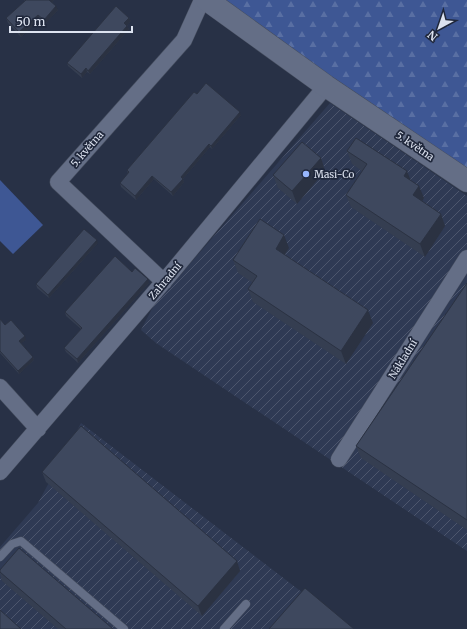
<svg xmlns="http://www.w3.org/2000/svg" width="467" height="629" font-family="Merriweather,serif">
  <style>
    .industrial { fill: url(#industrial-furrows) }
    .grass { fill: #3e5794 }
    .forest { fill: url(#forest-firs) }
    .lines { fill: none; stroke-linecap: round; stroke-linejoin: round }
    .service-casing { stroke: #464e5f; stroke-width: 9 }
    .minor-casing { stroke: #464e5f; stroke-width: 17 }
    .secondary-casing { stroke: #464e5f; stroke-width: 23 }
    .service { stroke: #646e86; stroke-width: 8 }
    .minor { stroke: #646e86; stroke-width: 16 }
    .secondary { stroke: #646e86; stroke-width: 22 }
    .wall { fill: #353e51 }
    .shaded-wall { fill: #2b3242 }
    .building { fill: #3e485e; stroke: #2b3242 }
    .poi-dot { fill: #97b6fd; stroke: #1f273b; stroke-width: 1.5 }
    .labels { text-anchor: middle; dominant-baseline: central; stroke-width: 3.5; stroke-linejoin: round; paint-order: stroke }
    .street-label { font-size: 10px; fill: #dde3f0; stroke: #1f273b }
    .poi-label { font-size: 10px; fill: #dde3f0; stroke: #1f273b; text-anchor: start }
  </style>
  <defs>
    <pattern id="industrial-furrows" width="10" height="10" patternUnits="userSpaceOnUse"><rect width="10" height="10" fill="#2f3a54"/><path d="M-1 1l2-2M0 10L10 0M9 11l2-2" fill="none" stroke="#4d566d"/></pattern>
    <pattern id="forest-firs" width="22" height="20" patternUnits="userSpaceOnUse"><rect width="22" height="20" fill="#3e5794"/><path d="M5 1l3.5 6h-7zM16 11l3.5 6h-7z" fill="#596fa3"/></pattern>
  </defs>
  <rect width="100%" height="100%" fill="#283146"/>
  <path class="industrial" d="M 330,103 L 467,196 L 467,551 L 156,343 L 141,330 L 154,305 Z
    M 81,423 L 350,629 L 0,629 L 0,547 L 38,503 Z"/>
  <path class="grass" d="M 0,180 L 43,225 L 13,254 L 0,241 Z"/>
  <path class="forest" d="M 219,0 L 467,0 L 467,169 Z"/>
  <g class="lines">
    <g class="service-casing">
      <path id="service" d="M 0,557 L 12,544 L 21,541 L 124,629
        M 224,629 L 246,604"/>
    </g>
    <g class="minor-casing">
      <path id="minor" d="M 164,282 L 58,182 L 184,40 L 202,0
        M 0,387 L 38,429
        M 339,459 L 467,258
        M 0,472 L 172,272 L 326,86"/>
    </g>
    <g class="secondary-casing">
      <path id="secondary" d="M 207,0 L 326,86 L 467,181"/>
    </g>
    <use href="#service" class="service"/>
    <use href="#minor" class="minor"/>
    <use href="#secondary" class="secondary"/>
  </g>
  <path class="wall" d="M 24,0 L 54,0 L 52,3 L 58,10 L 45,24 L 40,19 L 21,37 L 8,23 L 6,18 L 25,1 Z
    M 129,18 L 131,21 L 127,26 L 129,29 L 90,74 L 87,72 L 82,78 L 68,66 L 67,63 Z
    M 197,94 L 241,115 L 212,149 L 210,147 L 183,179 L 184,182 L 173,196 L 154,179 L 136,200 L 121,187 L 120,183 L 128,174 L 127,170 Z
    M 347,151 L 410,180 L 424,198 L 422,201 L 441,214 L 445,226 L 425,257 L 351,207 L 346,195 L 362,171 L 352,164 Z
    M 321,158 L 325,171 L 297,204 L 278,188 L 273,175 Z
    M 98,243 L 49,298 L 37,288 L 36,284 Z
    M 289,248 L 285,255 L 373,323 L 346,364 L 253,302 L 248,289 L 253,283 L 238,273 L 233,260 Z
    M 132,272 L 149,283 L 78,363 L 66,352 L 64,348 L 81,329 L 66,316 L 65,312 Z
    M 467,283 L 467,530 L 361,458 L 356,446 Z
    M 0,319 L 5,325 L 26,340 L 21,343 L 33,357 L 34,360 L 19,374 L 0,353 Z
    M 42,472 L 237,561 L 240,571 L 202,616 L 46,482 Z
    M 0,570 L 113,629 L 58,629 L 2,581 L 0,574 Z"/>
  <path class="shaded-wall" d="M 49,0 L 54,0 L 50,5 Z
    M 56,6 L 58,10 L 45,24 L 44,20 Z
    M 38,15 L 40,19 L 21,37 L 19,32 Z
    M 129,18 L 131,21 L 126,27 L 124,23 Z
    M 127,26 L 129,29 L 90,74 L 88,71 Z
    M 86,68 L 87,72 L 82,78 L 81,74 Z
    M 240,112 L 241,115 L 212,149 L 211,146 Z
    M 209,144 L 210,147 L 183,179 L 184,182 L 173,196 L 171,192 L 181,177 Z
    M 321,158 L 325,171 L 297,204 L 292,191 Z
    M 407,171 L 412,184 L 404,176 Z
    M 152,176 L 154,179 L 136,200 L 135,196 Z
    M 419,186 L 424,198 L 418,208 L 413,195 Z
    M 441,214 L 445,226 L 425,257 L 420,244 Z
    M 284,235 L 289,248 L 280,261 L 276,249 Z
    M 97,240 L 98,243 L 49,298 L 48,295 Z
    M 148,279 L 149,283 L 78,363 L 77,359 Z
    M 368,310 L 373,323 L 346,364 L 341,351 Z
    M 25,336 L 26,340 L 20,344 L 19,341 Z
    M 33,357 L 34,360 L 19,374 L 18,371 Z
    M 237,561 L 240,571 L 202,616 L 198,606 Z"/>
  <path class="building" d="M 26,0 L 49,0 L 56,6 L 44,20 L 38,15 L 19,32 L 6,18 Z
    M 116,6 L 129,18 L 124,23 L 127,26 L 88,71 L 86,68 L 81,74 L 67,63 Z
    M 206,83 L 240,112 L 211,146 L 209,144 L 181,177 L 183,179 L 171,192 L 152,176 L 135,196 L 120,183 L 129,172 L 127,170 L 194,92 L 197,94 Z
    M 356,138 L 407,171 L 404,176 L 419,186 L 413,195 L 441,214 L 420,244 L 346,195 L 367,164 L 347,151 Z
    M 302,142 L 321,158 L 292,191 L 273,175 Z
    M 260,219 L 284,235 L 276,249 L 368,310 L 341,351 L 248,289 L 257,276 L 233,260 Z
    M 84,229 L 97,240 L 48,295 L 36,284 Z
    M 115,256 L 132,272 L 135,268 L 148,279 L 77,359 L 64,348 L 82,328 L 65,312 Z
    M 467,283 L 467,520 L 356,446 Z
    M 0,319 L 5,325 L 11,320 L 25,336 L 19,341 L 33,357 L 18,371 L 0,351 Z
    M 81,426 L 237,561 L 198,606 L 42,472 Z
    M 19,548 L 113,629 L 66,629 L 0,572 L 0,570 Z
    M 305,588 L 354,629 L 269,629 Z
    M 0,610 L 21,629 L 0,629 Z"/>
  <circle class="poi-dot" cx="306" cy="174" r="4"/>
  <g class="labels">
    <g class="street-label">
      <text transform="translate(415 146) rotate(34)">5. května</text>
      <text transform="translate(87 149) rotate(-49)">5. května</text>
      <text transform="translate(165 281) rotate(-50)">Zahradní</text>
      <text transform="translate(403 359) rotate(-58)">Nákladní</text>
    </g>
    <g class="poi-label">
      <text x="314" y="174">Masi-Co</text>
    </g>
  </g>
  <g transform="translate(439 28) rotate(220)" stroke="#1f273b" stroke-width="3" paint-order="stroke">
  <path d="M0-3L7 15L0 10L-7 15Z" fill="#dde3f0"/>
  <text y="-6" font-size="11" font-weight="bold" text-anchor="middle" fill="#dde3f0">N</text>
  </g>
  <path d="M10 26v6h122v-6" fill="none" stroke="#dde3f0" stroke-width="2"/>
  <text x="16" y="26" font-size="12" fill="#dde3f0" stroke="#1f273b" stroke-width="3" paint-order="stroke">50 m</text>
</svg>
